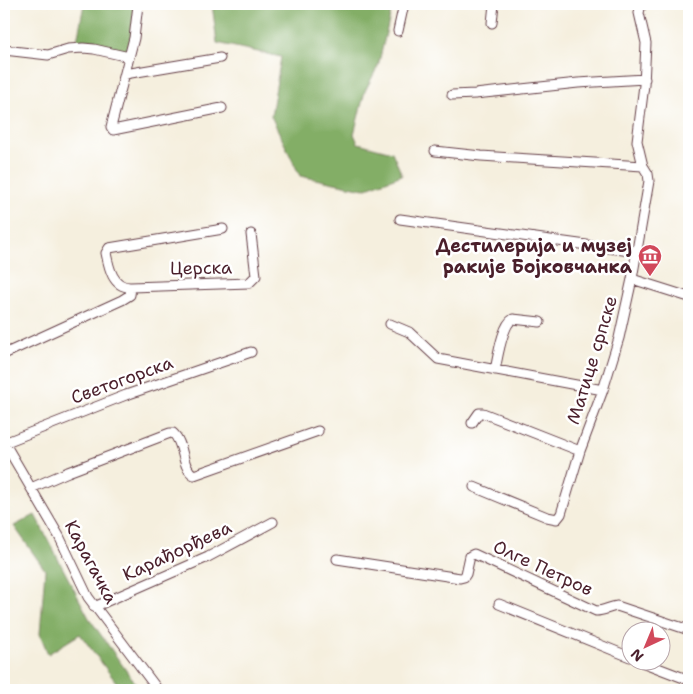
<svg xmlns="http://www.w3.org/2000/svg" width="693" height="694" font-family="'Shantell Sans',sans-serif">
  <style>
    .forest { fill: #83ae66; stroke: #666648 }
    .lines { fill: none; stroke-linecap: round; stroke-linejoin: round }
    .street-casing { stroke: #643e46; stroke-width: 11 }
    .street { stroke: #fff; stroke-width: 9 }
    .labels { text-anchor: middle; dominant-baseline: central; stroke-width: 5; stroke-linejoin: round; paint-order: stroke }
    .poi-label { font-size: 18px; font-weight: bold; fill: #4a1f2b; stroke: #fff; text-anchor: end }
    .street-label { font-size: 18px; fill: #4a1f2b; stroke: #fff }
  </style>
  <rect width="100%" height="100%" fill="#fff"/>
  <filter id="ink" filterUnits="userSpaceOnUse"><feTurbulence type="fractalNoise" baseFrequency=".02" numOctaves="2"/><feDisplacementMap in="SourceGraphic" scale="10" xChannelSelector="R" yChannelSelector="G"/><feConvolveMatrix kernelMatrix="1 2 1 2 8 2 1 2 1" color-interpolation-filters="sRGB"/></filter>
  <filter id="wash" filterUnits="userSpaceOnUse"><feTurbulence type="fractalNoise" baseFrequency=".0096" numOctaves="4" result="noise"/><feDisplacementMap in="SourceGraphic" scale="20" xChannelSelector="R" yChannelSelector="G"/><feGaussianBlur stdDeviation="1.12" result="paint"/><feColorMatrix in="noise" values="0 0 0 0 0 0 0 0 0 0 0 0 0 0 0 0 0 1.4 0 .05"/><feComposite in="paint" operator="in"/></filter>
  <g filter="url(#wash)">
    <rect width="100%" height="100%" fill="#f5efde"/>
    <path class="forest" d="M 84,4 L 139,4 L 128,56 L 77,41 Z
      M 212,4 L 393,4 L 378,66 L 365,91 L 354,134 L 358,143 L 392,152 L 402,175 L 364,189 L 300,176 L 271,116 L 281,57 L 217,43 Z
      M 35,515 L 89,618 L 140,690 L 122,690 L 80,634 L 48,654 L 40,634 L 45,570 L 14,526 Z"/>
  </g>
  <g filter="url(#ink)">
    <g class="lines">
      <g class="street-casing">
        <path id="street" d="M 138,5 L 134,38 L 111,127 L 113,130 L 222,108
          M 492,23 L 494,4
          M 398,31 L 404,4
          M 4,50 L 48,55 L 68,49 L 83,48 L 94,49 L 129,57
          M 125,74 L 220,58
          M 452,95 L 475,94 L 578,83 L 645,79
          M 435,151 L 481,156 L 643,166
          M 400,219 L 637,252
          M 632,279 L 689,297
          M 131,287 C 113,288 109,268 106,253 L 109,248 L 223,229
          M 390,324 L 409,332 L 438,359 L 603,390
          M 4,354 L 122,300 L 130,295 L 131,287 L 249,283 L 256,276 L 251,234
          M 495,370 C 498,357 502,325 513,319 L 540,322
          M 472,423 L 479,413 L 483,413 L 580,451
          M 4,442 L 59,536 L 88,597 L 158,690
          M 4,443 L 126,395 L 251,352
          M 474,487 L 547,517 L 557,519 L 561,514 L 580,451 L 603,390 L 619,338 L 632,279 L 649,181 L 648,174 L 643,166 L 637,141 L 644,85 L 646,43 L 639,13 L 641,4
          M 31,488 L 68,472 L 170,433 L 173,433 C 185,444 181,468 194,475 L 318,431
          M 337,559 L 460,578 L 464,577 L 466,574 L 470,556 L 474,554 L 596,611 C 604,611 609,607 617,606 L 689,630
          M 499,604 L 630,657
          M 94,607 L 208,557 L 273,522
          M 642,662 L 689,680"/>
      </g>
      <use href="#street" class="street"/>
    </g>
  </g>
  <defs>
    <g id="museum-pin" transform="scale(1.25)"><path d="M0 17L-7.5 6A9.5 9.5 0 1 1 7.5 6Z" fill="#d1495b" stroke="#fff"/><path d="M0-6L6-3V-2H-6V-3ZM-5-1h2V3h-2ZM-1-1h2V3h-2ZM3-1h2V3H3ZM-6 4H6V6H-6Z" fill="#fff"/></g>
  </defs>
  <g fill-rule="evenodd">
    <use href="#museum-pin" x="650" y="256"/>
  </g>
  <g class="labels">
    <g class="poi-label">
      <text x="632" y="246">Дестилерија и музеј<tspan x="632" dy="21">ракије Бојковчанка</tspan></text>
    </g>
    <g class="street-label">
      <text transform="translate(201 268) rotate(-1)">Церска</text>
      <text transform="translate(592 360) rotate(-73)">Матице српске</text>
      <text transform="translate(122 380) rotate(-20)">Светогорска</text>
      <text transform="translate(177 551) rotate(-25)">Карађорђева</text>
      <text transform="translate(91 562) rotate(62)">Карагачка</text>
      <text transform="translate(543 568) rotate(25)">Олге Петров</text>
    </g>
  </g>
  <rect width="693" height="694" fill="none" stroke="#fff" stroke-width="20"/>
  <g transform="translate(646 646) rotate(224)"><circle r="24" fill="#ffffff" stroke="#b7a5aa"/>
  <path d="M0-4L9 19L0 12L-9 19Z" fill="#d1495b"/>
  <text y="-8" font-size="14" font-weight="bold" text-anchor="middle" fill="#4a1f2b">N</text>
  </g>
</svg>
